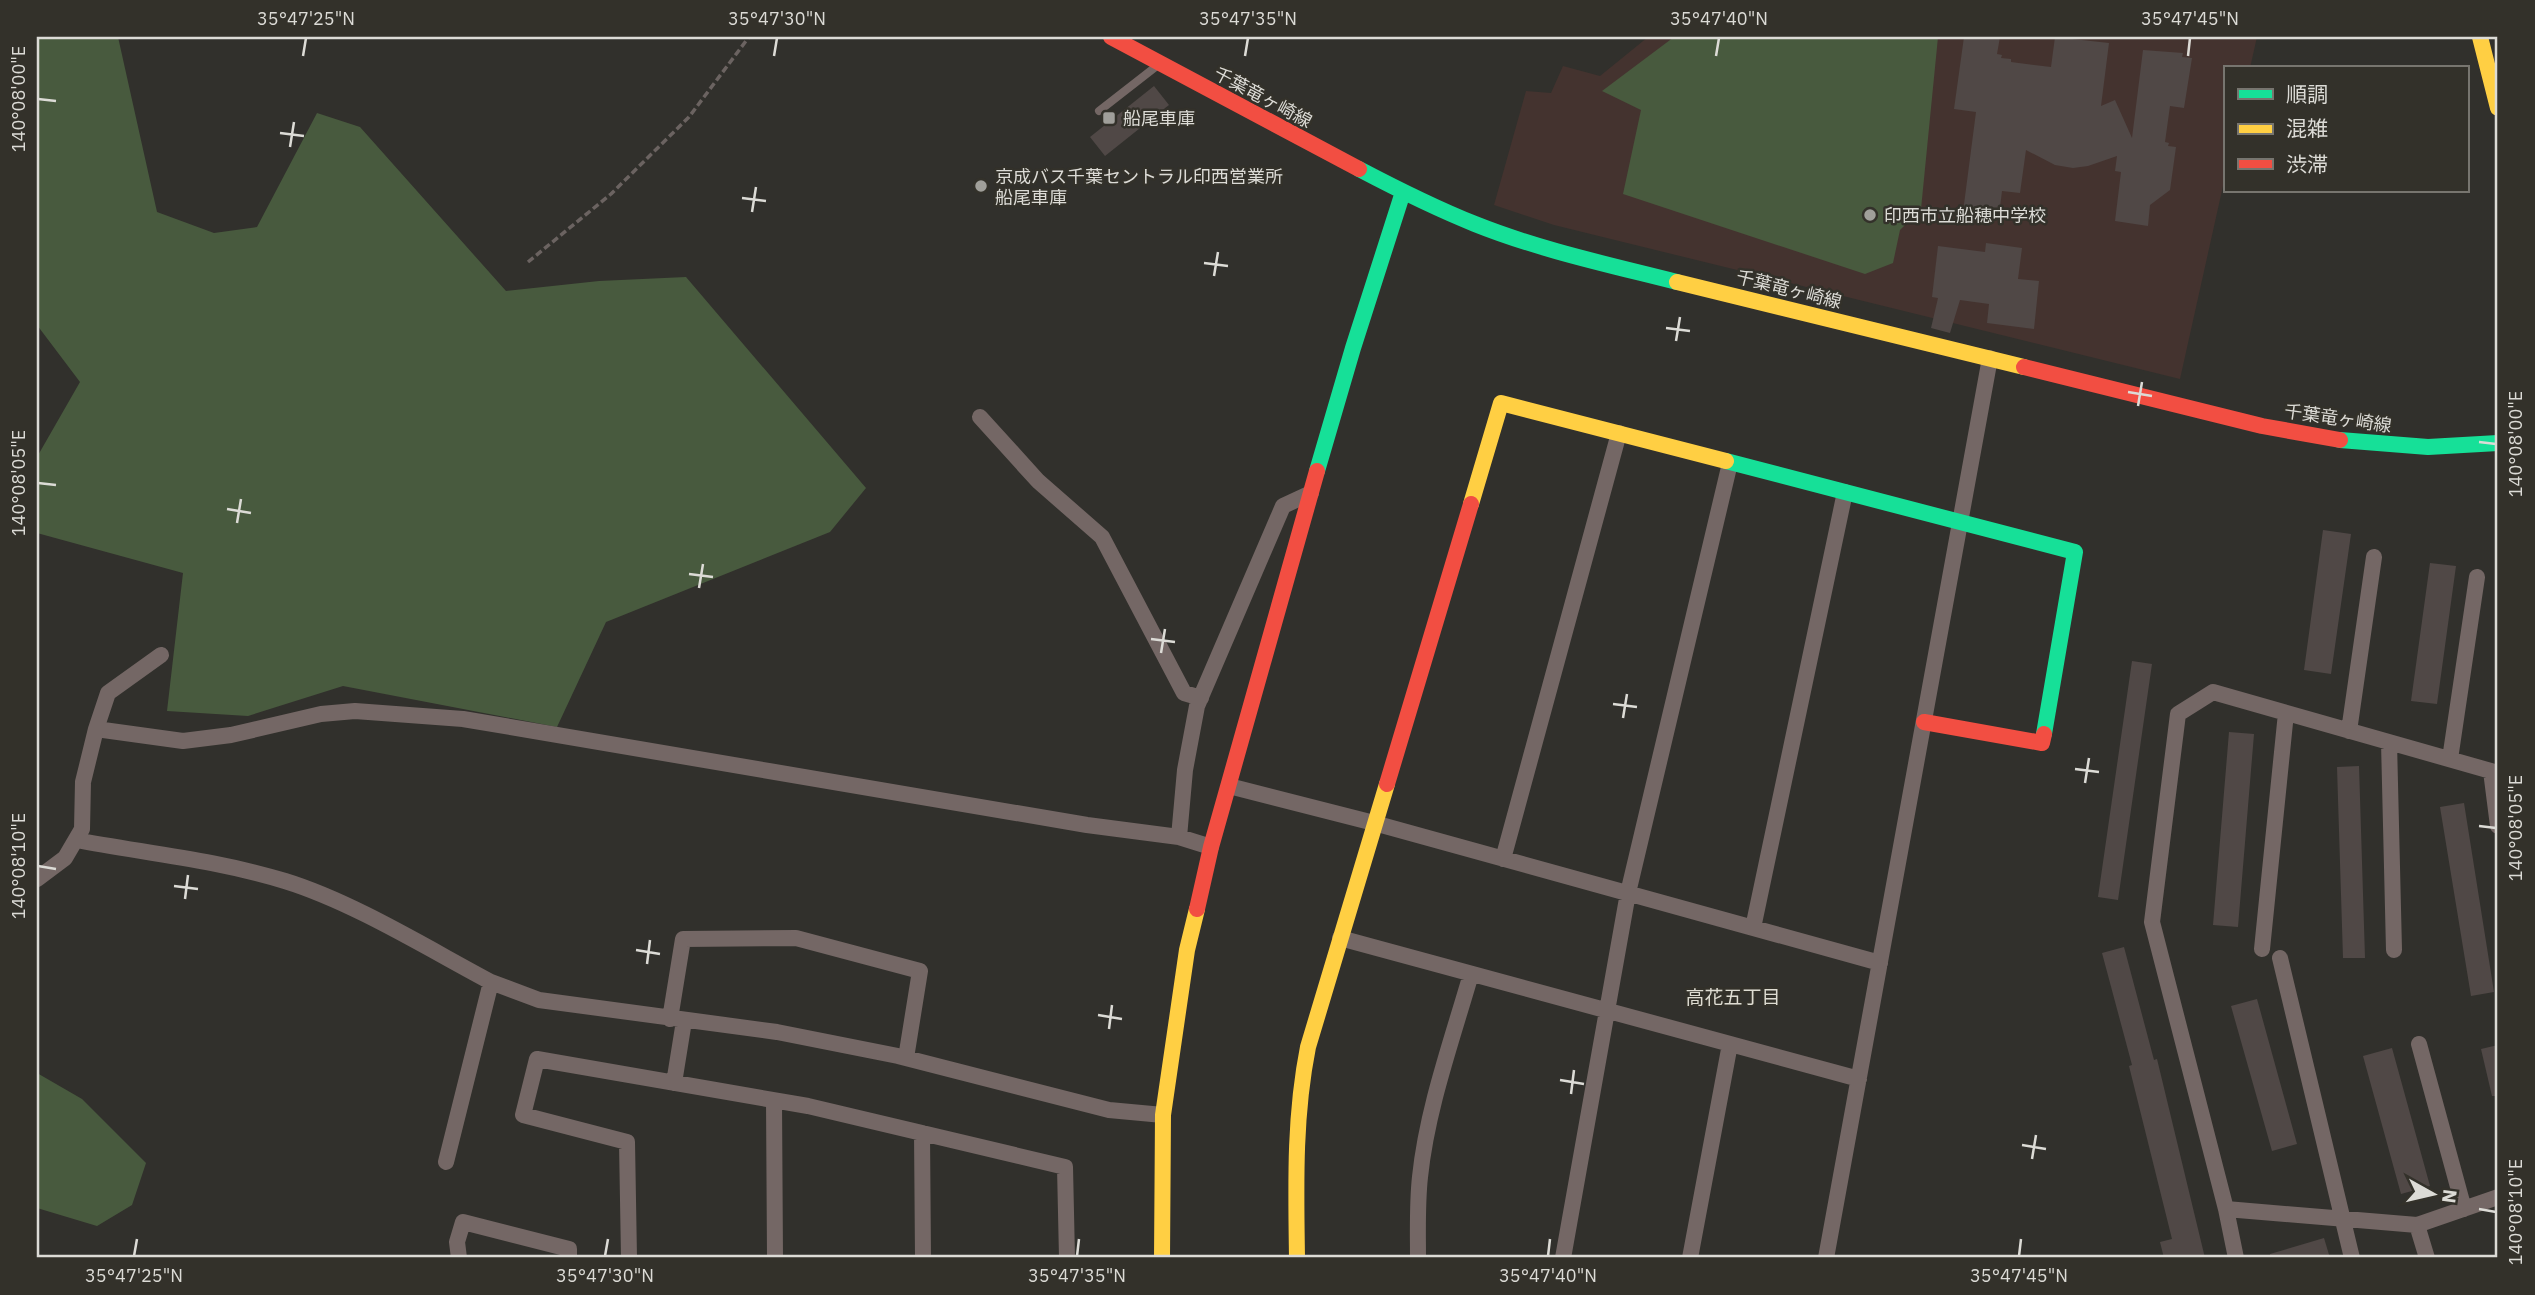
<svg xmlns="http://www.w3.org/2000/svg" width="2535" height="1295" font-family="'IBM Plex Sans','Noto Sans JP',sans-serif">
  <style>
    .education { fill: #44332f }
    .green { fill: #485a3e }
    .building { fill: #504846 }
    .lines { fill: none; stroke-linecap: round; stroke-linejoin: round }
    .path { stroke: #6b6361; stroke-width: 3.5; stroke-dasharray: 7 3.5; stroke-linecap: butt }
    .lane { stroke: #746765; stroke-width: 8 }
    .street { stroke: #746765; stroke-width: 16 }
    .fast { stroke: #16e098; stroke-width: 16 }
    .slow { stroke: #ffcf43; stroke-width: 16 }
    .jam { stroke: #f24e42; stroke-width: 16 }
    .ticks { fill: none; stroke: #dcdbd6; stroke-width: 2.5 }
    .poi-dot { fill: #a09f9a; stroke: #33312a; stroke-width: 2.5 }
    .labels { text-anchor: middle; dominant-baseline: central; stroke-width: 5; stroke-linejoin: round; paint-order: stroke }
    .street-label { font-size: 18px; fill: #dcdbd6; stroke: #33312a }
    .poi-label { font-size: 18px; fill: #dcdbd6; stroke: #33312a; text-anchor: start }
    .neighbourhood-label { font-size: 19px; fill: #dedcd2; stroke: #33312a }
    .neatline { fill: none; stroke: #dcdbd6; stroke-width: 2.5 }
    .ticks-label { font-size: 18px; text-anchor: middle; fill: #dcdbd6 }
  </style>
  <rect width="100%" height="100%" fill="#31302c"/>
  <path class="education" d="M 1648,37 L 2257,37 L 2250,68 L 2225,68 L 2225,177 L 2180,379 L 1554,225 L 1494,205 L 1526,91 L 1551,93 L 1563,66 L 1600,76 Z"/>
  <path class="green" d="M 37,37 L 118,37 L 157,212 L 214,233 L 257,227 L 317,113 L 360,127 L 506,291 L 599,281 L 686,277 L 866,488 L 830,532 L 606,622 L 557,727 L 343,686 L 248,716 L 167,711 L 183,573 L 37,533 L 37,457 L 80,382 L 37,325 Z
    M 1674,37 L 1938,37 L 1921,209 L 1900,230 L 1893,263 L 1865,274 L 1623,194 L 1641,110 L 1602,91 Z
    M 37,1073 L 82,1099 L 146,1163 L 132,1205 L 97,1226 L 37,1208 Z"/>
  <path class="building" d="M 1964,37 L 2000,37 L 1997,54 L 2002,55 L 2001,58 L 2011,59 L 2011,62 L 2051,67 L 2055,37 L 2109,43 L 2101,106 L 2115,100 L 2132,138 L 2143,50 L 2183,53 L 2182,57 L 2192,58 L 2184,108 L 2170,106 L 2165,142 L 2169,143 L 2168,146 L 2176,147 L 2170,190 L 2150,205 L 2148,226 L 2115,221 L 2121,172 L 2115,171 L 2117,156 L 2088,166 L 2073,168 L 2055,165 L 2026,150 L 2020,193 L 2002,191 L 1999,216 L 1963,212 L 1976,112 L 1954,109 Z
    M 1154,86 L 1169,105 L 1105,156 L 1090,137 Z
    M 1986,243 L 2022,248 L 2018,279 L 2039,281 L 2034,329 L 1987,323 L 1989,304 L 1960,300 L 1950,333 L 1931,328 L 1938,298 L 1932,297 L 1938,246 L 1985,252 Z
    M 2323,530 L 2351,534 L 2331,674 L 2304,670 Z
    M 2430,563 L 2456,566 L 2437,704 L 2411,701 Z
    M 2132,661 L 2152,664 L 2118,900 L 2098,897 Z
    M 2229,732 L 2254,734 L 2238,927 L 2213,925 Z
    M 2359,766 L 2365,958 L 2343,958 L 2337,767 Z
    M 2464,803 L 2494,992 L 2471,996 L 2440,807 Z
    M 2124,947 L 2154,1060 L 2157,1059 L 2205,1258 L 2164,1258 L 2160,1242 L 2172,1239 L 2129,1066 L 2132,1065 L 2102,953 Z
    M 2257,999 L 2297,1144 L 2272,1151 L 2231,1006 Z
    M 2498,1045 L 2498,1096 L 2492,1096 L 2481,1049 Z
    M 2392,1048 L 2430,1186 L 2401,1194 L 2363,1056 Z
    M 2324,1238 L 2330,1258 L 2270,1258 L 2270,1254 Z"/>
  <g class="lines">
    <path class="path" d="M 528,262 L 611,194 L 689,117 L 749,37"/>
    <path class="lane" d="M 1099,111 L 1158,65"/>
    <path class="street" d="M 980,417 L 1038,481 L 1102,537 L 1184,693 L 1201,698
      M 96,729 L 183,741 L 231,735 L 321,714 L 355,711 L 463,719 L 1087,825 L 1179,837 L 1211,847
      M 2349,731 L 2374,557
      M 2389,742 L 2394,950
      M 2450,759 L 2477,577
      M 2491,771 L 2498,826
      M 2498,773 L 2213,692 L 2178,714 L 2152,922 L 2226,1209 L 2417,1225 L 2498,1197
      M 1229,786 L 1374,823 L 1880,963
      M 1179,837 L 1185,770 L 1197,706 L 1283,506 L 1311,493
      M 76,840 C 145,853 217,860 285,881 C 353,902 427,948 491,982
      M 1503,859 L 1619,433
      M 37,879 L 65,858 L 82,829 L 83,782 L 96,729 L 108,693 L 161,655
      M 1753,928 L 1845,492
      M 1340,938 L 1859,1079
      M 2262,949 L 2286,713
      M 2280,958 L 2352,1258
      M 670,1019 L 683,939 L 796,938 L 920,971 L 906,1058
      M 2419,1044 L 2464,1209
      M 674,1083 L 684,1021
      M 774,1101 L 775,1258
      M 922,1133 L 923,1258
      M 446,1162 L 491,982 L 539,1000 L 777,1032 L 898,1056 L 1109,1110 L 1163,1115
      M 2226,1209 L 2236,1258
      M 2417,1225 L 2427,1258
      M 459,1258 L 457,1242 L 463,1222 L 569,1249 L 569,1258
      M 629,1258 L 627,1142 L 523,1115 L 537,1059 L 808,1106 L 1065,1167 L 1067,1258
      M 1418,1258 C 1418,1231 1417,1204 1420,1177 C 1427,1109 1452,1040 1471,974
      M 1563,1258 L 1628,893 L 1730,463
      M 1690,1258 L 1730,1044
      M 1826,1258 L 1990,358"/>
    <path class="fast" d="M 1359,169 C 1397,189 1435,208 1475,224 C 1540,250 1610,265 1677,282
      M 2340,440 L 2428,447 L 2498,443
      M 1726,461 L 2075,552 L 2044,734
      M 1317,471 L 1353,348 L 1403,192"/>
    <path class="slow" d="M 2480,37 L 2498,108
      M 1677,282 L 2024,367
      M 1471,504 L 1501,403 L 1726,461
      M 1162,1258 L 1163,1115 L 1187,950 L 1197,909
      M 1297,1258 C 1296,1187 1294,1117 1308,1047 L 1387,784"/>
    <path class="jam" d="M 1111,37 L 1359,169
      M 2024,367 L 2262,426 L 2340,440
      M 1924,722 L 2042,743 L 2044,734
      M 1387,784 L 1471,504
      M 1197,909 L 1211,847 L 1317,471"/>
  </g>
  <path class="ticks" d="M 303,56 L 306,38M 774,56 L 777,38M 1245,56 L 1248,38M 1716,56 L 1719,38M 2188,56 L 2190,38M 38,99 L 56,101M 280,133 L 304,136M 290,147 L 294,122M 742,198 L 766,201M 752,212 L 756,187M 1204,263 L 1228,266M 1214,276 L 1218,252M 1666,328 L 1690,331M 1676,341 L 1680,317M 2128,392 L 2152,396M 2138,406 L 2142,382M 2479,442 L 2496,444M 38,483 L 56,485M 227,509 L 251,513M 237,523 L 241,499M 689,574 L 713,577M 699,588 L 703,564M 1151,639 L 1175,642M 1161,653 L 1165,629M 1613,704 L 1637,707M 1623,718 L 1627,694M 2075,769 L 2099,772M 2085,783 L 2089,758M 2479,826 L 2496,828M 38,866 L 56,869M 174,886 L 198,889M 185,899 L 188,875M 636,950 L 660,954M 647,964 L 650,940M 1098,1015 L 1122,1019M 1109,1029 L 1112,1005M 1560,1080 L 1584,1084M 1571,1094 L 1574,1070M 2022,1145 L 2046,1149M 2032,1159 L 2036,1135M 2479,1209 L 2496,1212M 134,1256 L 137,1239M 605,1256 L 608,1239M 1077,1256 L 1079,1239M 1548,1256 L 1550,1239M 2019,1256 L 2021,1239"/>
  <g class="poi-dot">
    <rect x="1102" y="111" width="14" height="14" rx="3.5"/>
    <circle cx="981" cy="186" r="7"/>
    <circle cx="1870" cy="215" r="7"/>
  </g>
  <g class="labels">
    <g class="street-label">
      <text transform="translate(1263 97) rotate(28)">千葉竜ヶ崎線</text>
      <text transform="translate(1789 289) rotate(14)">千葉竜ヶ崎線</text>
      <text transform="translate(2338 418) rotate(8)">千葉竜ヶ崎線</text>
    </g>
    <g class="poi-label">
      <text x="1123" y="118">船尾車庫</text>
      <text x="995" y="176">京成バス千葉セントラル印西営業所<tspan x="995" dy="21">船尾車庫</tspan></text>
      <text x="1884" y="215">印西市立船穂中学校</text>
    </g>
    <g class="neighbourhood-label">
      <text x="1733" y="997">高花五丁目</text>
    </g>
  </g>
  <rect width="2535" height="1295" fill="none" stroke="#33312a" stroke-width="77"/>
  <rect x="2224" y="66" width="245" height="126" fill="#33312a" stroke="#77756f" stroke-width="2"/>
  <rect x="2238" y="89" width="35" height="10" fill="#16e098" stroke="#77756f" stroke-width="2"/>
  <text x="2286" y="102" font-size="21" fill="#dcdbd6">順調</text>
  <rect x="2238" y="124" width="35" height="10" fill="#ffcf43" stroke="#77756f" stroke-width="2"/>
  <text x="2286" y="136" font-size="21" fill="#dcdbd6">混雑</text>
  <rect x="2238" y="159" width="35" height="10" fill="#f24e42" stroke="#77756f" stroke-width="2"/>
  <text x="2286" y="172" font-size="21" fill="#dcdbd6">渋滞</text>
  <g transform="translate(2433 1194) rotate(98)" stroke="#33312a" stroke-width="5" paint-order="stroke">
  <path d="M0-5L12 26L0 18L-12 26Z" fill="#dcdbd6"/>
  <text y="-10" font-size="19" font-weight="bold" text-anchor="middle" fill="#dcdbd6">N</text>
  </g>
  <rect x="38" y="38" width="2458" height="1218" class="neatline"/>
  <g class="ticks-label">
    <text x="306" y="25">35°47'25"N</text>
    <text x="777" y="25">35°47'30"N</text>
    <text x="1248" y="25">35°47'35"N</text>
    <text x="1719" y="25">35°47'40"N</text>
    <text x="2190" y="25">35°47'45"N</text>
    <text transform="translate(19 99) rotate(-90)" y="6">140°08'00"E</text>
    <text transform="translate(2516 444) rotate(-90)" y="6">140°08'00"E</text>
    <text transform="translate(19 483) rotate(-90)" y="6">140°08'05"E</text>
    <text transform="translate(2516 828) rotate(-90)" y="6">140°08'05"E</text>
    <text transform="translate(19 866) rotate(-90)" y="6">140°08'10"E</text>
    <text transform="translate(2516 1212) rotate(-90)" y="6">140°08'10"E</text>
    <text x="134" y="1282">35°47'25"N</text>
    <text x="605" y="1282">35°47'30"N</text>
    <text x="1077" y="1282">35°47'35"N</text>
    <text x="1548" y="1282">35°47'40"N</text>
    <text x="2019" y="1282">35°47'45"N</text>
  </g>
</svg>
